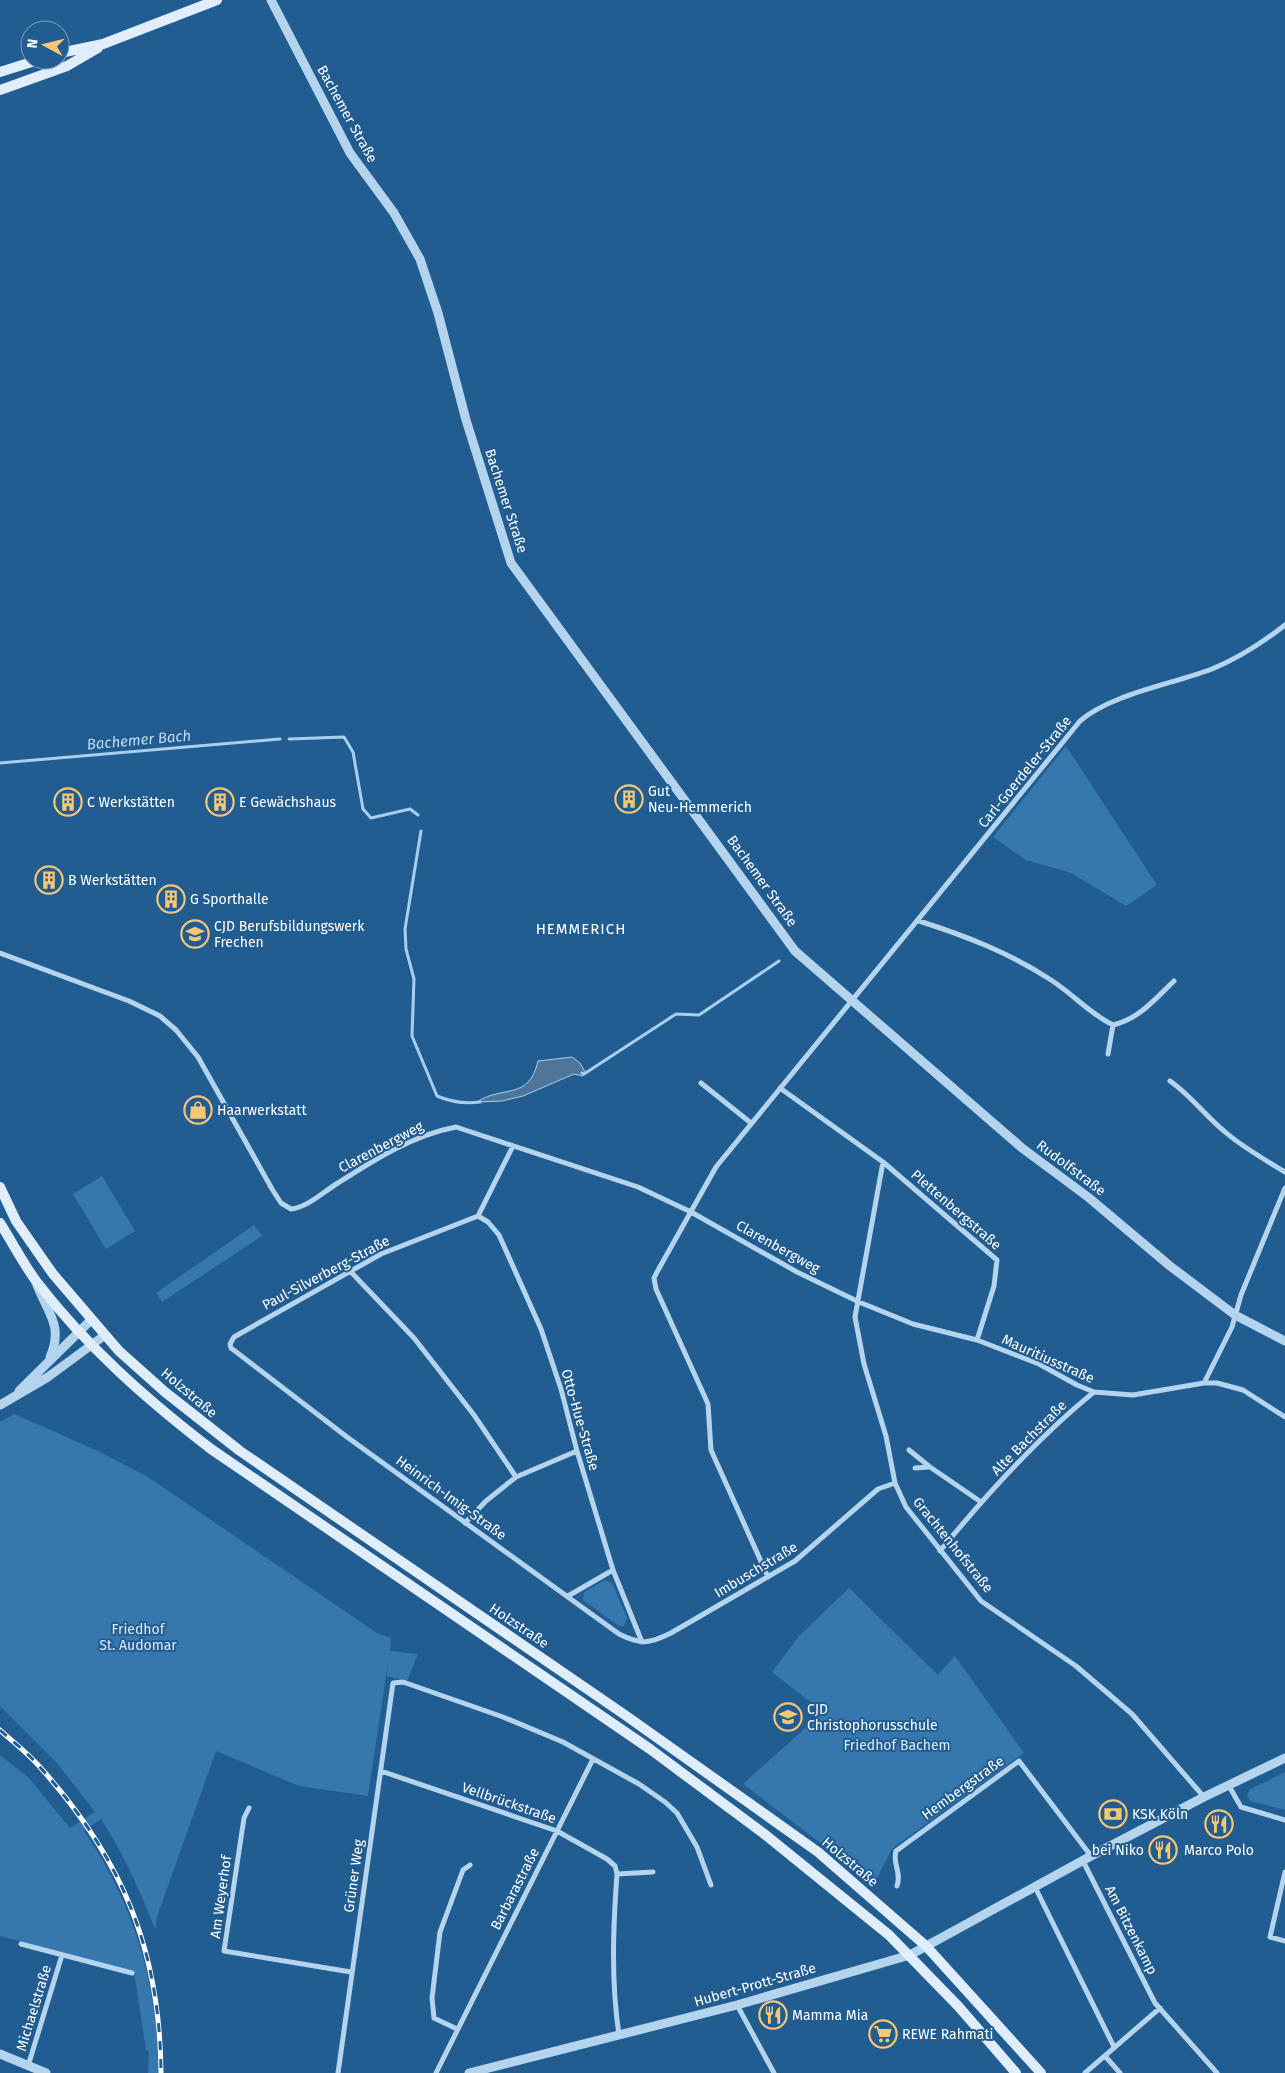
<svg xmlns="http://www.w3.org/2000/svg" width="1285" height="2073" font-family="'Fira Sans',sans-serif">
  <style>
    .green { fill: #3677ae }
    .water { fill: #4e769b; stroke: #a8ceee }
    .lines { fill: none; stroke-linecap: round; stroke-linejoin: round }
    .stream { stroke: #a8ceee; stroke-width: 3 }
    .minor { stroke: #b4d3ed; stroke-width: 5 }
    .tertiary { stroke: #b4d3ed; stroke-width: 9 }
    .secondary { stroke: #e0edfa; stroke-width: 10 }
    .rail-casing { stroke: #fff; stroke-width: 5 }
    .rail { stroke: #225d91; stroke-width: 3; stroke-dasharray: 9; stroke-linecap: butt }
    .labels { text-anchor: middle; dominant-baseline: central; stroke-width: 4; stroke-linejoin: round; paint-order: stroke }
    .street-label { font-size: 14px; fill: #fff; stroke: #225d91 }
    .poi-label { font-size: 14px; fill: #fff; stroke: #225d91; text-anchor: start }
    .park-label { font-size: 14px; fill: #d9ebf9; stroke: #225d91 }
    .water-label { font-size: 15px; font-style: italic; fill: #c0dcf3; stroke: #225d91 }
    .neighbourhood-label { font-size: 15px; letter-spacing: 1px; fill: #fff; stroke: #225d91 }
  </style>
  <rect width="100%" height="100%" fill="#225d91"/>
  <path class="green" d="M 1066,746 L 1157,885 L 1126,906 L 1071,873 L 1026,860 L 993,837 Z
    M 102,1176 L 135,1231 L 106,1249 L 73,1194 Z
    M 254,1225 L 262,1236 L 162,1302 L 156,1293 Z
    M 14,1414 L 98,1451 L 148,1477 L 377,1633 L 391,1638 L 390,1651 L 418,1654 L 407,1681 L 387,1676 L 388,1663 L 368,1796 L 299,1786 L 216,1751 L 157,1917 L 155,1929 C 140,1891 124,1854 101,1819 L 84,1831 C 133,1902 159,1986 158,2073 L 148,2073 L 149,2051 L 146,2050 L 134,1971 L 0,1936 L 0,1755 L 28,1777 L 70,1828 L 95,1812 L 57,1763 L 0,1706 L 0,1422 Z
    M 605,1580 L 612,1583 L 627,1618 L 624,1626 L 619,1626 L 583,1600 L 584,1592 Z
    M 849,1588 L 938,1675 L 955,1656 L 1024,1753 L 897,1845 L 892,1849 L 874,1884 L 743,1784 L 823,1712 L 772,1672 L 799,1636 Z
    M 1285,1772 L 1285,1810 L 1250,1801 L 1247,1796 L 1249,1790 Z"/>
  <path class="water" d="M 572,1057 L 580,1063 L 585,1072 L 583,1076 L 574,1074 L 523,1096 L 502,1101 L 477,1102 C 502,1085 529,1101 538,1061 Z"/>
  <g class="lines">
    <path class="stream" d="M 289,739 L 344,737 L 353,752 L 363,809 L 371,818 L 410,809 L 418,815
      M 0,763 L 280,739
      M 421,831 L 405,929 L 406,949 L 414,979 L 412,1036 L 437,1096 C 451,1102 464,1104 480,1102
      M 582,1073 L 584,1074 L 676,1014 L 699,1015 L 779,961"/>
    <path class="minor" d="M 919,921 C 966,936 1010,953 1051,980 C 1073,994 1090,1014 1113,1025 C 1139,1019 1155,999 1174,981
      M 0,953 L 129,1001 L 160,1016 L 176,1030 L 198,1057 L 272,1189 L 281,1203 L 291,1209 C 308,1207 323,1192 338,1183 C 374,1160 413,1135 456,1127 L 638,1187 L 691,1212 L 797,1272 L 859,1302 L 913,1324 L 977,1340 L 1039,1364 L 1077,1385 L 1094,1392 L 1133,1395 L 1204,1383 L 1217,1383 L 1243,1390 L 1285,1417
      M 1108,1054 L 1113,1025
      M 1170,1081 C 1190,1095 1205,1115 1224,1131 C 1242,1147 1264,1159 1285,1172
      M 701,1083 L 751,1123
      M 780,1088 L 883,1162 L 855,1317 L 864,1364 L 886,1436 L 895,1483 L 906,1507 L 981,1601 L 1076,1666 L 1132,1714 L 1204,1797
      M 513,1146 L 478,1216 L 381,1254 L 234,1337 L 230,1344 L 231,1348 L 347,1437 L 619,1634 C 641,1645 649,1644 671,1633 L 795,1561 L 878,1489 L 895,1483
      M 883,1162 L 997,1260 L 994,1286 L 977,1340
      M 478,1216 L 488,1222 L 499,1235 L 541,1329 L 561,1389 L 577,1451 L 613,1570 L 642,1642
      M 350,1271 L 414,1338 L 474,1415 L 516,1477
      M 1204,1383 L 1232,1327 L 1241,1295 L 1285,1188
      M 909,1450 L 930,1467 L 981,1502
      M 915,1468 L 929,1467
      M 465,1523 L 486,1501 L 516,1477 L 577,1451
      M 940,1551 C 986,1495 1037,1438 1094,1392
      M 768,1577 L 711,1450 L 708,1404 L 656,1289 L 654,1278 L 657,1272 L 716,1167 L 1080,721 C 1111,694 1173,684 1212,669 C 1239,658 1262,643 1285,625
      M 568,1596 L 613,1570
      M 381,1771 L 557,1831 L 607,1859 L 615,1866 L 617,1874 C 613,1929 611,1981 619,2035
      M 1229,1786 L 1241,1807 L 1285,1820
      M 249,1808 L 244,1818 L 224,1951 L 351,1972
      M 1083,1861 L 1155,2003 L 1217,2073
      M 1285,1872 L 1270,1937 L 1285,1941
      M 617,1874 L 653,1872
      M 897,1886 C 902,1872 892,1864 896,1851 L 1019,1761 L 1091,1856
      M 1035,1887 L 1114,2047
      M 21,1944 L 132,1973
      M 737,2005 L 774,2073
      M 457,2029 L 434,2018 L 432,1998 L 440,1932 L 463,1870 L 470,1865
      M 1105,2056 L 1120,2073
      M 28,2066 L 62,1955
      M 338,2073 L 393,1683 L 403,1682 L 503,1717 L 563,1742 L 639,1784 L 665,1802 L 677,1813 L 697,1847 L 711,1885
      M 436,2073 L 593,1759
      M 1085,2073 L 1160,2008"/>
    <path class="tertiary" d="M 271,0 L 350,153 L 394,213 L 420,259 L 438,313 L 466,420 L 511,563 L 795,951 L 1022,1148 L 1088,1197 L 1170,1266 L 1235,1315 L 1285,1341
      M 37,1285 C 47,1312 64,1326 50,1357
      M 19,1391 L 91,1320
      M 0,1405 L 48,1377 L 105,1335
      M 0,2054 L 46,2073
      M 469,2073 L 737,2005 L 910,1955 L 1091,1856 L 1204,1797 L 1285,1758"/>
    <path class="secondary" d="M 60,53 L 103,44 L 217,0
      M 0,72 L 38,60
      M 0,90 L 67,66 L 98,48
      M 0,1187 L 16,1221 L 53,1274 L 119,1351 L 165,1392 L 240,1451 L 625,1715 L 818,1852 L 926,1946 L 1041,2073
      M 0,1223 C 12,1242 23,1263 36,1281 C 86,1346 146,1399 211,1449 L 650,1749 L 763,1833 L 889,1935 L 959,2007 L 1016,2073"/>
    <g class="rail-casing">
      <path id="rail" d="M 0,1730 C 13,1742 28,1753 39,1766 C 122,1858 160,1949 161,2073"/>
    </g>
    <use href="#rail" class="rail"/>
  </g>
  <defs>
    <g id="building-ring" transform="scale(1.4375)"><circle r="9.5" fill="#225d91" stroke="#f8c776" stroke-width="1.5"/><path d="M-4-6H4V6H1V3H-1V6H-4ZM-2.5-4.3h1.7v1.8h-1.7ZM.8-4.3h1.7v1.8H.8ZM-2.5-1h1.7V.8h-1.7ZM.8-1h1.7V.8H.8Z" fill="#f8c776"/></g>
    <g id="school-ring" transform="scale(1.4375)"><circle r="9.5" fill="#225d91" stroke="#f8c776" stroke-width="1.5"/><path d="M0-5L7-2L0 1L-7-2ZM-4 1L0 2.5L4 1V4Q0 6-4 4Z" fill="#f8c776"/></g>
    <g id="shop-ring" transform="scale(1.4375)"><circle r="9.5" fill="#225d91" stroke="#f8c776" stroke-width="1.5"/><path d="M-5-2.5h2.3a2.7 3.5 0 0 1 5.4 0H5L5.5 6h-11ZM-1.5-2.5h3a1.5 2.3 0 0 0-3 0Z" fill="#f8c776"/></g>
    <g id="bank-ring" transform="scale(1.4375)"><circle r="9.5" fill="#225d91" stroke="#f8c776" stroke-width="1.5"/><path d="M-6-4H6V4H-6ZM0-2.3a2.3 2.3 0 1 0 0 4.6a2.3 2.3 0 1 0 0-4.6Z" fill="#f8c776"/></g>
    <g id="restaurant-ring" transform="scale(1.4375)"><circle r="9.5" fill="#225d91" stroke="#f8c776" stroke-width="1.5"/><path d="M-5-6h1v4h1v-4h1v4h1v-4h1v5L-1.5 .5V6h-2V.5L-5-1ZM5-6V6H3V1.5H1.5Q1.5-4 5-6Z" fill="#f8c776"/></g>
    <g id="supermarket-ring" transform="scale(1.4375)"><circle r="9.5" fill="#225d91" stroke="#f8c776" stroke-width="1.5"/><path d="M-6-5.5h2.5l.6 2H6L4.5 2H-2.5L-4.4-4H-6ZM-1.5 3.2a1.3 1.3 0 1 0 .1 0ZM3 3.2a1.3 1.3 0 1 0 .1 0Z" fill="#f8c776"/></g>
  </defs>
  <g fill-rule="evenodd">
    <use href="#building-ring" x="629" y="799"/>
    <use href="#building-ring" x="68" y="802"/>
    <use href="#building-ring" x="220" y="802"/>
    <use href="#building-ring" x="49" y="880"/>
    <use href="#building-ring" x="171" y="899"/>
    <use href="#school-ring" x="195" y="934"/>
    <use href="#shop-ring" x="198" y="1110"/>
    <use href="#school-ring" x="788" y="1717"/>
    <use href="#bank-ring" x="1113" y="1814"/>
    <use href="#restaurant-ring" x="1219" y="1824"/>
    <use href="#restaurant-ring" x="1163" y="1850"/>
    <use href="#restaurant-ring" x="773" y="2015"/>
    <use href="#supermarket-ring" x="883" y="2034"/>
  </g>
  <g class="labels">
    <g class="street-label">
      <text transform="translate(347 114) rotate(61)">Bachemer Straße</text>
      <text transform="translate(506 501) rotate(72)">Bachemer Straße</text>
      <text transform="translate(1025 772) rotate(-51)">Carl-Goerdeler-Straße</text>
      <text transform="translate(762 881) rotate(54)">Bachemer Straße</text>
      <text transform="translate(381 1147) rotate(-28)">Clarenbergweg</text>
      <text transform="translate(1071 1168) rotate(37)">Rudolfstraße</text>
      <text transform="translate(956 1210) rotate(41)">Plettenbergstraße</text>
      <text transform="translate(778 1247) rotate(29)">Clarenbergweg</text>
      <text transform="translate(326 1273) rotate(-28)">Paul-Silverberg-Straße</text>
      <text transform="translate(1048 1359) rotate(24)">Mauritiusstraße</text>
      <text transform="translate(189 1393) rotate(40)">Holzstraße</text>
      <text transform="translate(580 1420) rotate(74)">Otto-Hue-Straße</text>
      <text transform="translate(1029 1438) rotate(-45)">Alte Bachstraße</text>
      <text transform="translate(451 1498) rotate(36)">Heinrich-Imig-Straße</text>
      <text transform="translate(953 1545) rotate(51)">Grachtenhofstraße</text>
      <text transform="translate(756 1570) rotate(-31)">Imbuschstraße</text>
      <text transform="translate(519 1626) rotate(34)">Holzstraße</text>
      <text transform="translate(963 1788) rotate(-36)">Hembergstraße</text>
      <text transform="translate(509 1803) rotate(19)">Vellbrückstraße</text>
      <text transform="translate(850 1862) rotate(40)">Holzstraße</text>
      <text transform="translate(354 1876) rotate(-82)">Grüner Weg</text>
      <text transform="translate(515 1889) rotate(-63)">Barbarastraße</text>
      <text transform="translate(221 1897) rotate(-82)">Am Weyerhof</text>
      <text transform="translate(1131 1930) rotate(63)">Am Bitzenkamp</text>
      <text transform="translate(755 1985) rotate(-16)">Hubert-Prott-Straße</text>
      <text transform="translate(34 2008) rotate(-73)">Michaelstraße</text>
    </g>
    <g class="poi-label">
      <text x="648" y="791">Gut<tspan x="648" dy="16">Neu-Hemmerich</tspan></text>
      <text x="87" y="802">C Werkstätten</text>
      <text x="239" y="802">E Gewächshaus</text>
      <text x="68" y="880">B Werkstätten</text>
      <text x="190" y="899">G Sporthalle</text>
      <text x="214" y="926">CJD Berufsbildungswerk<tspan x="214" dy="16">Frechen</tspan></text>
      <text x="217" y="1110">Haarwerkstatt</text>
      <text x="807" y="1709">CJD<tspan x="807" dy="16">Christophorusschule</tspan></text>
      <text x="1132" y="1814">KSK Köln</text>
      <text x="1144" y="1850" text-anchor="end">bei Niko</text>
      <text x="1219" y="1850" text-anchor="middle">Marco Polo</text>
      <text x="792" y="2015">Mamma Mia</text>
      <text x="902" y="2034">REWE Rahmati</text>
    </g>
    <g class="park-label">
      <text x="138" y="1629">Friedhof<tspan x="138" dy="16">St. Audomar</tspan></text>
      <text x="897" y="1745">Friedhof Bachem</text>
    </g>
    <g class="water-label">
      <text transform="translate(139 740) rotate(-5)">Bachemer Bach</text>
    </g>
    <g class="neighbourhood-label">
      <text x="581" y="929">HEMMERICH</text>
    </g>
  </g>
  <g transform="translate(45 45) rotate(277)"><circle r="24" fill="#225d91" stroke="#7a9ebd"/>
  <path d="M0-4L9 19L0 12L-9 19Z" fill="#f8c776"/>
  <text y="-8" font-size="14" font-weight="bold" text-anchor="middle" fill="#ffffff">N</text>
  </g>
</svg>
